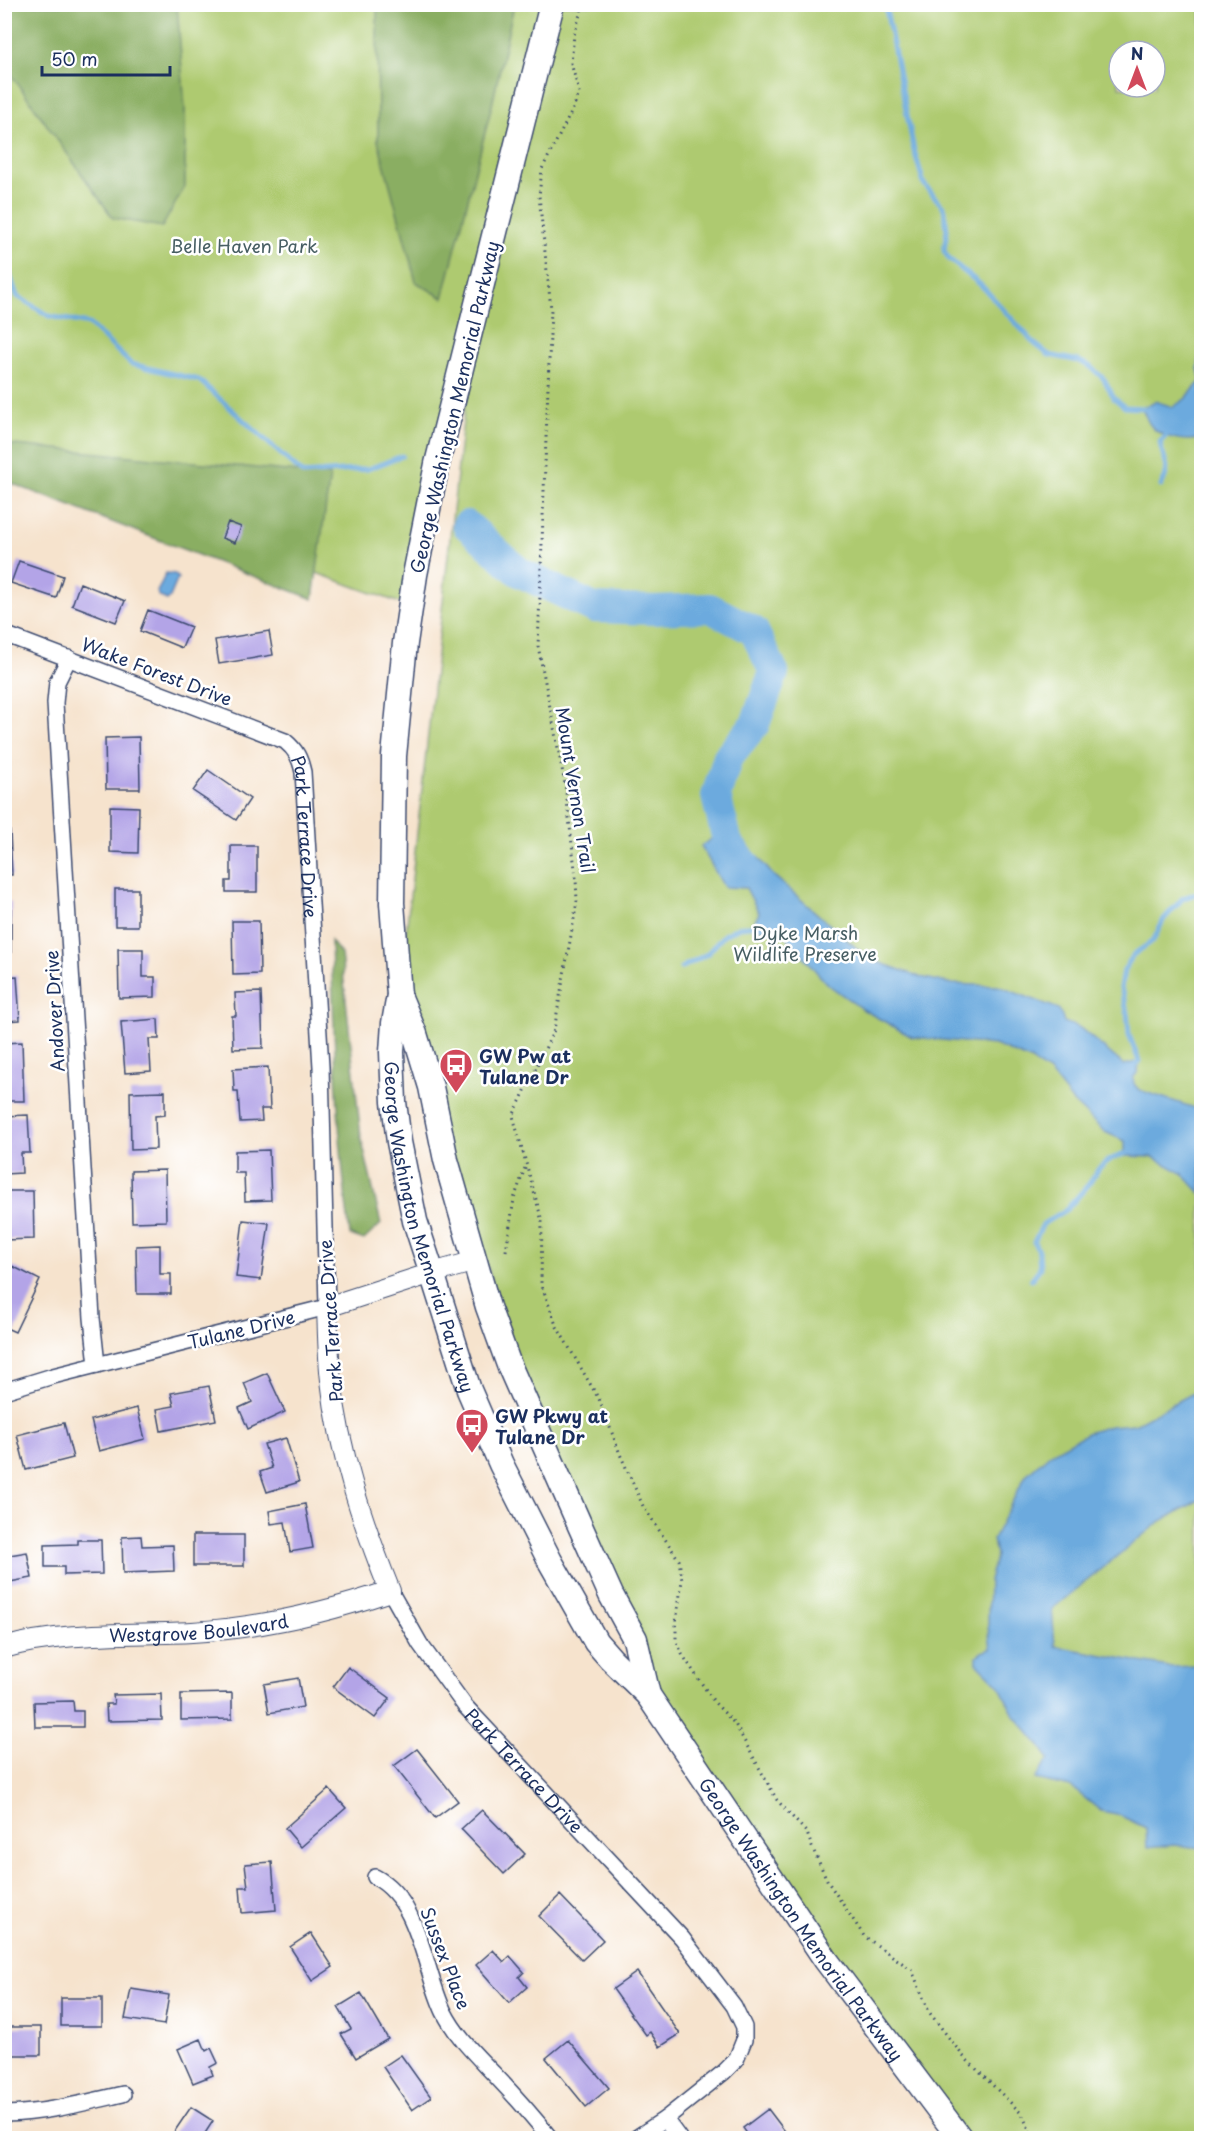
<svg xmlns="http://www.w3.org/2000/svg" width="1206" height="2143" font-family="'Playpen Sans',sans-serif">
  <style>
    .green { fill: #aeca70; stroke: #647c67; stroke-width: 1.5; fill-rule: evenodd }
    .forest { fill: #8aae62; stroke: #526e60; stroke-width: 1.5 }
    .water { fill: #6caade; stroke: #446c9e; stroke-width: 1.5 }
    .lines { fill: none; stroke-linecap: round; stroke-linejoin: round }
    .stream { stroke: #6caade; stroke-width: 5 }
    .river { stroke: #6caade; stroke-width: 30 }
    .building { fill: #b3a4e7 }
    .minor-casing { stroke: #3c4a6f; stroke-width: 18 }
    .tertiary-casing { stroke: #3c4a6f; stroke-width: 22 }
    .primary-casing { stroke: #3c4a6f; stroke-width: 27 }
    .path { stroke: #3c4a6f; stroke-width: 3; stroke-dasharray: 1.5 4.5; stroke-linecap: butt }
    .minor { stroke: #fff; stroke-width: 15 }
    .tertiary { stroke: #fff; stroke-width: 20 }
    .primary { stroke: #fff; stroke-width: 24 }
    .labels { text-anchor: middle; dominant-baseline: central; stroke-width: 5; stroke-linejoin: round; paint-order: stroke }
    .park-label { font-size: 18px; fill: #475e63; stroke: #fff }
    .street-label { font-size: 18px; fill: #1b2f5e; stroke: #fff }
    .poi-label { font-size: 18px; font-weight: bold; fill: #1b2f5e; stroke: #fff; text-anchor: start }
  </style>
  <rect width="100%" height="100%" fill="#fff"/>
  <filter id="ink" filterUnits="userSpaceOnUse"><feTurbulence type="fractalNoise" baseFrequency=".0167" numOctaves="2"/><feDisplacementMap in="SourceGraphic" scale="12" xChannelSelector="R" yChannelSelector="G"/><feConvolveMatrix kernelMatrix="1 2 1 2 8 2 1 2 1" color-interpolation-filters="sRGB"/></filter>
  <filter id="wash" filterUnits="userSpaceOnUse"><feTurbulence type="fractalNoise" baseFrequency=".008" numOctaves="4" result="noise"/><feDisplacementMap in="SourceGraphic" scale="24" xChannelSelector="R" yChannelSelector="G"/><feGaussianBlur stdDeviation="1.35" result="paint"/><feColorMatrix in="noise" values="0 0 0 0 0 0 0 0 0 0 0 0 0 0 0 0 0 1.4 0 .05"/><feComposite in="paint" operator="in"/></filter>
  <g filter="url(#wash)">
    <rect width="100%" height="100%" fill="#f6e3cd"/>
    <path class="green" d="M 4,5 L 1201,5 L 1201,2138 L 967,2138 L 648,1695 L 548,1453 L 399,995 L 475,313 L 411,607 L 5,461 ZM 1119,51 L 1155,51 L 1155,87 L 1119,87 Z"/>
    <path class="forest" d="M 4,5 L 177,5 L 185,109 L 185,186 L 162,227 L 113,218 L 5,66 Z
      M 377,5 L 514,5 L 492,105 L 443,298 L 416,282 L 378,141 Z
      M 4,444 L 330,475 L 313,599 L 5,481 Z
      M 331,941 L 341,954 L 361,1137 L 381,1224 L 364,1240 L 350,1235 C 337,1138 334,1039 331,941 Z"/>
    <path class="water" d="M 1201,349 L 1201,438 C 1187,443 1161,438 1151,426 C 1147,421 1145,414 1142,408 L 1155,401 L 1173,407 L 1185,399 L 1201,381 L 1198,368 Z
      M 166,573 L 175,574 L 178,578 L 170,597 L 167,600 L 160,597 L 157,592 Z
      M 735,823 L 739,835 L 773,875 L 869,959 L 920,977 L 953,984 L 998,986 L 1059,1009 L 1064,1022 L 1080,1028 L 1124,1065 L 1139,1061 L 1137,1073 L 1133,1078 L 1134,1084 L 1139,1090 L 1198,1109 L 1201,1107 L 1201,1194 L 1182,1173 L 1153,1157 L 1125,1156 L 1125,1141 L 1105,1132 L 1073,1102 L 1050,1073 L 1030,1060 L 995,1045 L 912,1037 L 862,1009 L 826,983 L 785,935 L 752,927 L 759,913 L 746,888 L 724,887 L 701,846 Z
      M 1201,1389 L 1201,1499 L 1159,1522 L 1052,1609 L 1055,1646 L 1168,1667 L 1201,1666 L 1201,1848 L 1174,1845 L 1147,1848 L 1146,1828 L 1117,1814 L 1101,1811 L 1071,1787 L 1035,1779 L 1049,1759 L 1035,1739 L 1014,1715 L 999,1685 L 977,1663 L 977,1656 L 982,1652 L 991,1649 L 988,1626 L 989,1580 L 996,1555 L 993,1539 L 1026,1475 L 1051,1453 L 1087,1433 L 1110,1426 L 1135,1424 Z"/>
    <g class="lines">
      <path class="stream" d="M 885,4 L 914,150 L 924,184 L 944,208 L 947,230 L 944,251 L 949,259 L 981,285 L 1035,344 L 1049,355 L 1079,361 L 1091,367 L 1104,379 L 1114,398 L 1125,407 L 1142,408
        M 4,258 L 17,296 L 49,316 L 89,324 L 131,364 L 199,380 L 303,474 L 368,469 L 402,456
        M 1161,486 C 1173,462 1163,464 1160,442 L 1166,436
        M 681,968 L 707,954 L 724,935 L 739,927 L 758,925
        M 1135,1066 L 1139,1061 L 1129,1035 L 1127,1011 L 1121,988 L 1124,970 L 1134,954 L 1153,941 L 1164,919 L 1183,898 L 1202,892
        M 1031,1280 L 1040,1268 L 1039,1253 L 1034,1242 L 1043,1224 L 1067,1209 L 1089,1184 L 1099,1168 L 1111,1159 L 1130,1152"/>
      <path class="river" d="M 467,525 L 519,572 L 594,608 L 654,610 L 710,608 L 754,631 L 774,672 L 755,724 L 728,757 L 716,796 L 728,844 L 745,864"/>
    </g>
    <g id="blocks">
      <path class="building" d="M 228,522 L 241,527 L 235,543 L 222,538 Z
        M 19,561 L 63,576 L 56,598 L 11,583 Z
        M 80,583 L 125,601 L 116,622 L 72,605 Z
        M 148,610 L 191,627 L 182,648 L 140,631 Z
        M 269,631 L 273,655 L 219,664 L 215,640 Z
        M 139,737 L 140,789 L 106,789 L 105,738 Z
        M 208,770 L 250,799 L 236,820 L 193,791 Z
        M 110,806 L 139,807 L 138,853 L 110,852 Z
        M 4,831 L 10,831 L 12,875 L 4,875 Z
        M 231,846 L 257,846 L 257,892 L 226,892 L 226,881 L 231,881 Z
        M 115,889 L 138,889 L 138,926 L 115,926 Z
        M 4,902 L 11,902 L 11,954 L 4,954 Z
        M 232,921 L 259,921 L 260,974 L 233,975 Z
        M 118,949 L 143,949 L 143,977 L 155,977 L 155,997 L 119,998 Z
        M 17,976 L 20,1020 L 4,1021 L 4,977 Z
        M 261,992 L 263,1048 L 233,1049 L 232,1016 L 236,1016 L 235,993 Z
        M 158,1019 L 159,1039 L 149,1039 L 151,1071 L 125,1073 L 121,1022 Z
        M 22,1042 L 24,1101 L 4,1101 L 4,1043 Z
        M 268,1067 L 270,1109 L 261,1109 L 262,1121 L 240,1122 L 238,1091 L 234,1091 L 233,1069 Z
        M 165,1091 L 165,1115 L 155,1116 L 156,1149 L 131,1150 L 130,1092 Z
        M 28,1115 L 30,1153 L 21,1153 L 22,1173 L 4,1174 L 4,1116 Z
        M 269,1150 L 271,1200 L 245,1201 L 244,1173 L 235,1173 L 235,1151 Z
        M 165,1170 L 166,1221 L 132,1222 L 131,1171 Z
        M 4,1191 L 33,1191 L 34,1239 L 4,1240 Z
        M 243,1220 L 269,1223 L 261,1280 L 236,1277 Z
        M 160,1245 L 160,1274 L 171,1274 L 171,1294 L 137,1294 L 136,1246 Z
        M 12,1266 L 40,1280 L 15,1332 L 4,1327 L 4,1293 L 7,1287 L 4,1286 L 4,1281 Z
        M 267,1373 L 285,1412 L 248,1429 L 239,1408 L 252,1402 L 244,1383 Z
        M 209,1386 L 216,1420 L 161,1431 L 157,1409 L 174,1406 L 171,1393 Z
        M 137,1408 L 145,1439 L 99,1451 L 91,1420 Z
        M 64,1423 L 73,1458 L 26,1470 L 17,1435 Z
        M 286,1438 L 299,1482 L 267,1492 L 260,1472 L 272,1468 L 264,1444 Z
        M 305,1504 L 313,1548 L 290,1552 L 285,1522 L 271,1524 L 269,1511 Z
        M 193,1535 L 244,1535 L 244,1566 L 193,1566 Z
        M 141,1536 L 142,1546 L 173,1545 L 174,1571 L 123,1573 L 122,1537 Z
        M 78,1540 L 101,1540 L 102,1574 L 64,1575 L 64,1567 L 45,1567 L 45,1545 L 78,1544 Z
        M 27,1552 L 32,1578 L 4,1583 L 4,1556 Z
        M 348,1667 L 390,1698 L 375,1718 L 333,1687 Z
        M 298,1678 L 303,1707 L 269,1713 L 264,1684 Z
        M 232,1693 L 232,1719 L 181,1720 L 181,1694 Z
        M 161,1694 L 162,1720 L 107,1721 L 106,1704 L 114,1704 L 113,1695 Z
        M 73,1701 L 74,1711 L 83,1711 L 83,1727 L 35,1727 L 34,1702 Z
        M 417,1749 L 458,1801 L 435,1818 L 394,1766 Z
        M 329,1789 L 346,1808 L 301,1847 L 285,1828 Z
        M 482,1810 L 525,1854 L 504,1874 L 461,1829 Z
        M 272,1862 L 276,1910 L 242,1913 L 240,1887 L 248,1887 L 245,1864 Z
        M 560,1895 L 603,1940 L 582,1960 L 539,1916 Z
        M 311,1933 L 333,1967 L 312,1981 L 290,1947 Z
        M 493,1950 L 504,1962 L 510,1956 L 524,1972 L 519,1977 L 527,1987 L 509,2003 L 476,1965 Z
        M 637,1972 L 680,2034 L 660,2047 L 650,2032 L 646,2035 L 613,1989 Z
        M 131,1989 L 169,1995 L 164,2025 L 125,2019 Z
        M 361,1993 L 388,2039 L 356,2058 L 341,2034 L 351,2029 L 338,2007 Z
        M 61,1998 L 102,1998 L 102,2026 L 61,2026 Z
        M 4,2027 L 41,2027 L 41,2055 L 4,2055 Z
        M 201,2039 L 206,2051 L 211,2048 L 218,2063 L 210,2067 L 213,2075 L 193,2083 L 178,2049 Z
        M 568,2040 L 609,2088 L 586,2107 L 546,2058 Z
        M 401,2055 L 431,2097 L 412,2110 L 383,2067 Z
        M 191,2107 L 213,2121 L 202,2138 L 170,2138 Z
        M 768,2109 L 790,2138 L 750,2138 L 743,2128 Z"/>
    </g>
  </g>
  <g filter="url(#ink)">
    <use href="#blocks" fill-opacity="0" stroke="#3c4a6f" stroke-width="1.5"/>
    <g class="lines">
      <g class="minor-casing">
        <g id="minor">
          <path id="s1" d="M 4,634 L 285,741 C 296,750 300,758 303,772 L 321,1067 L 327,1307 L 53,1376 L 4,1391"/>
          <path d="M 69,658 L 57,682 L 55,703 L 92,1318 L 97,1365"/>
          <path id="s2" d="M 390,1591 L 420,1644 L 465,1706 L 682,1938 L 734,2006 L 744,2027 L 744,2040 L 736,2060 L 724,2072 L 665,2119 L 636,2138"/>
          <path d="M 375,1877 C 420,1900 424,1971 444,2012 C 456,2036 475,2054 493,2073 C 513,2094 532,2115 550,2138"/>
          <path d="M 4,2114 C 45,2113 84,2103 123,2094"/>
          <path d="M 665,2119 L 679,2138"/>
        </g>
      </g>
      <g class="tertiary-casing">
        <g id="tertiary">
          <path id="s3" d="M 4,1648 C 60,1631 134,1635 192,1632 C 260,1628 325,1613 390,1591 C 363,1524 339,1453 331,1380 C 328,1356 328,1331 327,1307 L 432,1273 L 476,1261"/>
        </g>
      </g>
      <g class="primary-casing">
        <g id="primary">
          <path id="s4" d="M 552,4 L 437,464 L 415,575 L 405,643 L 394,756 L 392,903 L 399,995 L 394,1023 L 392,1052 L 394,1102 L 399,1142 L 415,1221 L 432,1273 L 469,1390 L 501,1464 L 550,1561 L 596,1642 L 611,1659 L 648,1695 L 826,1960 L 960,2138"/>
          <path d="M 399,995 L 415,1034 L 431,1087 L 446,1160 L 488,1307 L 509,1365 L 581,1528 L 611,1595 L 635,1639 L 648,1695"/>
        </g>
      </g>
      <path class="path" d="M 583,4 L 574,35 L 571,63 L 579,92 L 573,109 L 542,169 L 539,196 L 551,309 L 538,646 L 565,784 L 576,878 L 577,902 L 554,1030 L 513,1116 L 542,1221 L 541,1283 L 556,1325 L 600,1401 L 620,1454 L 643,1506 L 679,1560 L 682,1580 L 676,1623 L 676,1639 L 682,1654 L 714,1702 L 735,1724 L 777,1800 L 807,1833 L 812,1847 L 828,1882 L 864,1936 L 912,1970 L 929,2012 L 963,2056 L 1022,2114 L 1033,2138
        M 506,1251 L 514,1199 L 526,1165"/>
      <use href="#minor" class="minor"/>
      <use href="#tertiary" class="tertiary"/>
      <use href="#primary" class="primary"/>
    </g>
  </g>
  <defs>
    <g id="bus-pin" transform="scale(1.725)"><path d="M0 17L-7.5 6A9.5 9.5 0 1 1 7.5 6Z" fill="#d1495b" stroke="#fff"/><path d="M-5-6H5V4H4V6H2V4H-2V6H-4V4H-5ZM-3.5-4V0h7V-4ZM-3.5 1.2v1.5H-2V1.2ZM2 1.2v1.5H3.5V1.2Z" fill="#fff"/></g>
  </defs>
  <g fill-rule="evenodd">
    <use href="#bus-pin" x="456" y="1065"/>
    <use href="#bus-pin" x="472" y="1425"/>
  </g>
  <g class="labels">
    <g class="park-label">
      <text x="244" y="245">Belle Haven Park</text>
      <text x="805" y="932">Dyke Marsh<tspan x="805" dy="21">Wildlife Preserve</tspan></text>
    </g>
    <g class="street-label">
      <text transform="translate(454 407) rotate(-77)">George Washington Memorial Parkway</text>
      <text transform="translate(157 671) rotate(21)">Wake Forest Drive</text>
      <text transform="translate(576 790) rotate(81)">Mount Vernon Trail</text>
      <text stroke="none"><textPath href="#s1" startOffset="402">Park Terrace Drive</textPath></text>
      <text transform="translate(54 1011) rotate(-93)">Andover Drive</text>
      <text stroke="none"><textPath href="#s4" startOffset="1246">George Washington Memorial Parkway</textPath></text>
      <text transform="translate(330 1321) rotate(-94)">Park Terrace Drive</text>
      <text transform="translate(241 1329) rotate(-14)">Tulane Drive</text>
      <text stroke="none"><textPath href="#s3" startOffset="196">Westgrove Boulevard</textPath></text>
      <text stroke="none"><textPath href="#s2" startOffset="225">Park Terrace Drive</textPath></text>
      <text stroke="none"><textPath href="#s4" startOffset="2043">George Washington Memorial Parkway</textPath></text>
      <text transform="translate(446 1958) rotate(69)">Sussex Place</text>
    </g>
    <g class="poi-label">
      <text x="479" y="1055">GW Pw at<tspan x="479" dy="21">Tulane Dr</tspan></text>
      <text x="495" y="1415">GW Pkwy at<tspan x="495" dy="21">Tulane Dr</tspan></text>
    </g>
  </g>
  <rect width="1206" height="2143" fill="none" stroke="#fff" stroke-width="24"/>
  <g transform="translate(1137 69)"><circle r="28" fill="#ffffff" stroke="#a4acbf" stroke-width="1.5"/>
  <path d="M0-4.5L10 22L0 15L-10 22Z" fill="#d1495b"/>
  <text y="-9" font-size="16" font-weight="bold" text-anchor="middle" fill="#1b2f5e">N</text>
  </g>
  <path d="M42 66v9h128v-9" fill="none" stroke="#1b2f5e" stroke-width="3"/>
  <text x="51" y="66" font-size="18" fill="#1b2f5e" stroke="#ffffff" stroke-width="4.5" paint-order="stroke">50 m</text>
</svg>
